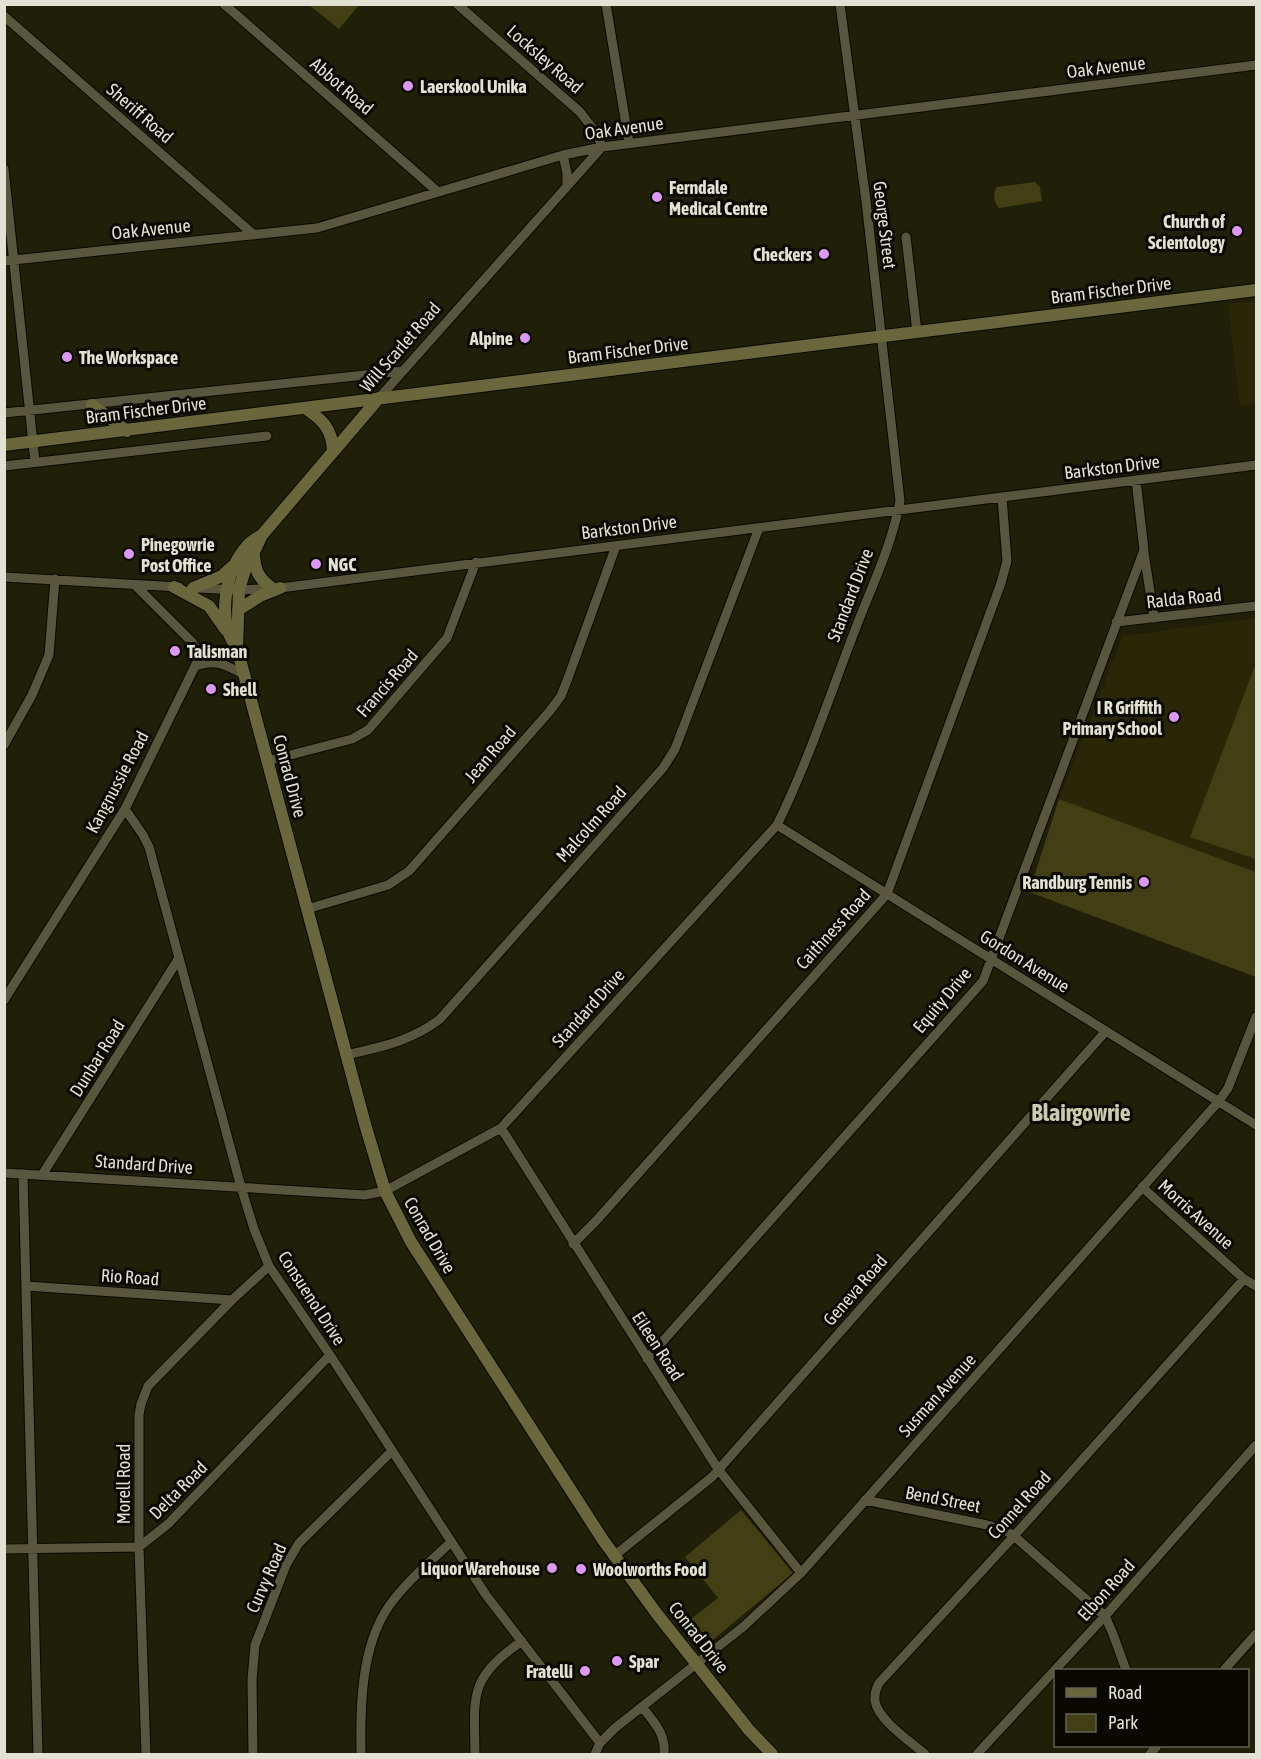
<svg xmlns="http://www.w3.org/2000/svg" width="1261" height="1759" font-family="'Asap Condensed',sans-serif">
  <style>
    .built { fill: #292707 }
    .green { fill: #413f13 }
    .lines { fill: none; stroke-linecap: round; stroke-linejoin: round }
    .street-casing { stroke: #0a0900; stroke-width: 11 }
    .secondary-casing { stroke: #0a0900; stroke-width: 14 }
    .street { stroke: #58573e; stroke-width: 9 }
    .secondary { stroke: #69673b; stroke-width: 12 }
    .poi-dot { fill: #dc99f4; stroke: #090902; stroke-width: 2 }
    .labels { text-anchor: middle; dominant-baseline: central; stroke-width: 6; stroke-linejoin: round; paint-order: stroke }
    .street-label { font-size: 18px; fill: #e2e2d4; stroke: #090902 }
    .poi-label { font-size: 18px; font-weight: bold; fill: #e2e2d4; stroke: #090902; text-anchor: start }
    .district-label { font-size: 24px; font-weight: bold; fill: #cbcbae; stroke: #090902 }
  </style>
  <rect width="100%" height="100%" fill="#201f07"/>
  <path class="built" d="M 1256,301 L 1256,404 L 1240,407 L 1228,304 Z
    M 1256,618 L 1256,872 L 1059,799 L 1123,636 Z"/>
  <path class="green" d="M 309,5 L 359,5 L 339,29 Z
    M 1035,182 L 1040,187 L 1042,201 L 999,208 C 994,202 992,194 997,187 Z
    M 1256,663 L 1256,859 L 1190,837 Z
    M 1059,799 L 1256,872 L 1256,977 L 1029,892 Z
    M 741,1510 L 793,1573 L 701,1650 L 682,1626 L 718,1598 L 685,1557 Z"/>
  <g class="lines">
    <g class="street-casing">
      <path id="street" d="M 224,4 L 438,192
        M 606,4 L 629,143
        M 4,16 L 254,235
        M 563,155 L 567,173 L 567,184
        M 4,169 L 35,462
        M 906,237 L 917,332
        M 4,261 L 317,228 L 563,155 L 602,147 L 1256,65
        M 379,398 L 602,147 L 597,134 L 580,112 L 457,4
        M 4,413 L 403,371
        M 4,466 L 267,436
        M 1144,553 L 1154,618
        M 4,577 L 179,587
        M 196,588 L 239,590 L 280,588 L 1256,465
        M 1116,622 L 1256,606
        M 195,666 C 217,659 224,664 243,674
        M 4,745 L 32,695 L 49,655 L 55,579
        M 267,761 L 352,739 L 368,730 L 447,638 L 476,562
        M 125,809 L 143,835 L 149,847 L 241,1187 L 254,1229 L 269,1266 L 330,1355 L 486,1595 L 600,1743
        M 777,825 L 1256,1125
        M 307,909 L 388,885 L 409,871 L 549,712 L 561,696 L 568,678 L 616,546
        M 4,1000 L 125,809 L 198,660 L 197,650 L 192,642 L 135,585
        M 346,1055 C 380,1047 412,1041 440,1019 L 663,768 L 675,749 L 759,528
        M 501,1128 L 718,1469 L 801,1573
        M 4,1173 L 365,1195 L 385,1191 L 501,1128 L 777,825 C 808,762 830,695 855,630 C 871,588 892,545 900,501 L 866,201 L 840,4
        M 23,1174 L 38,1754
        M 42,1175 L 179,958
        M 1142,1187 L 1244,1279 L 1256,1286
        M 573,1244 L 596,1221 L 887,894 L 1001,583 L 1007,561 L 1002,497
        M 26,1286 L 232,1300
        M 647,1359 L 983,981 L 1144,550 L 1136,480
        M 865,1500 L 987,1525 L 1005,1530 L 1014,1536 L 1105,1616 L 1113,1634 L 1126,1670
        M 4,1549 L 139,1547 L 168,1524 L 330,1355
        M 614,1556 L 712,1477 L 1106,1031
        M 1224,1670 L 1256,1634
        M 642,1707 C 654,1722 666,1734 664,1754
        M 146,1754 L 139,1547 L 139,1415 L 141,1404 L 148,1386 L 232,1300 L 269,1266
        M 253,1754 L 252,1680 L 255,1645 L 286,1565 L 299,1543 L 392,1451
        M 361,1754 C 360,1707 361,1646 389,1606 C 406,1582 430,1562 451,1542
        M 475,1754 C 474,1694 469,1678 522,1641
        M 595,1754 L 600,1743 L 615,1728 L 743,1627 L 801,1573 L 1219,1101 L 1228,1088 L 1256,1017
        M 925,1754 C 911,1742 878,1720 875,1701 C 874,1694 876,1689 879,1683 L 1014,1536 L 1244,1279
        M 977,1754 L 1105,1616 L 1256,1445
        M 1150,1754 L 1157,1746"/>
    </g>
    <g class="secondary-casing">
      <path id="secondary" d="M 92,405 L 127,431
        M 305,408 C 323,420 332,429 333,451
        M 4,445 L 1256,290
        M 262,535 L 244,573 L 239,590 L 237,648 L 365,1124 L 385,1191 L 411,1242 L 603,1540 L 657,1614 L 749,1730 L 772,1754
        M 254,555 C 255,571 259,579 272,588
        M 174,587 L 209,606 L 226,630
        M 193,588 L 222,576 L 233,566
        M 238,610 L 260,596 L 280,588
        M 237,648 C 216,621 225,571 247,546 C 251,541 257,538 262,535 L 379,398"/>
    </g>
    <use href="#street" class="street"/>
    <use href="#secondary" class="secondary"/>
  </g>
  <g class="poi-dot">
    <circle cx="408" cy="86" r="6"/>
    <circle cx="657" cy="197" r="6"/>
    <circle cx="1237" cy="231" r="6"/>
    <circle cx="824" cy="254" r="6"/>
    <circle cx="525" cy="338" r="6"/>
    <circle cx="67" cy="357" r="6"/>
    <circle cx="129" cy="554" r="6"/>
    <circle cx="316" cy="564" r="6"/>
    <circle cx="175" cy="651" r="6"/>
    <circle cx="211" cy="689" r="6"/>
    <circle cx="1174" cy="717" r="6"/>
    <circle cx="1144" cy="882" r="6"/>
    <circle cx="552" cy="1568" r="6"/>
    <circle cx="581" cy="1569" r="6"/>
    <circle cx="617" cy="1661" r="6"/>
    <circle cx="585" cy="1671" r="6"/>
  </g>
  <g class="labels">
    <g class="street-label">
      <text transform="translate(545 59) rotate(41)">Locksley Road</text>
      <text transform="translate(1106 67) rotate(-7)">Oak Avenue</text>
      <text transform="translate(342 86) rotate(41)">Abbot Road</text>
      <text transform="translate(140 113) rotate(41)">Sheriff Road</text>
      <text transform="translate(624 128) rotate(-8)">Oak Avenue</text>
      <text transform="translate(885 225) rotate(83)">George Street</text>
      <text transform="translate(151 229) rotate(-6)">Oak Avenue</text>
      <text transform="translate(1111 290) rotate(-7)">Bram Fischer Drive</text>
      <text transform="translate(400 347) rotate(-49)">Will Scarlet Road</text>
      <text transform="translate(628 350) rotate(-7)">Bram Fischer Drive</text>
      <text transform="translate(146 410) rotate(-7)">Bram Fischer Drive</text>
      <text transform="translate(1112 467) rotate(-7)">Barkston Drive</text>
      <text transform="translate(629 527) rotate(-7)">Barkston Drive</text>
      <text transform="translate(850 595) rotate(-69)">Standard Drive</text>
      <text transform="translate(1184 598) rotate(-6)">Ralda Road</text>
      <text transform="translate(387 683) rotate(-49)">Francis Road</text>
      <text transform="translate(490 754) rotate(-49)">Jean Road</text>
      <text transform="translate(290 776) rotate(75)">Conrad Drive</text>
      <text transform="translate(117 782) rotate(-62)">Kangnussie Road</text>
      <text transform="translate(591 824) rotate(-48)">Malcolm Road</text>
      <text transform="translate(833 929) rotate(-48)">Caithness Road</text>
      <text transform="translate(1025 961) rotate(32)">Gordon Avenue</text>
      <text transform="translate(942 1000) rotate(-50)">Equity Drive</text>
      <text transform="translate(588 1008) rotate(-48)">Standard Drive</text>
      <text transform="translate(97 1058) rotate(-58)">Dunbar Road</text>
      <text transform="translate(144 1164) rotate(4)">Standard Drive</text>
      <text transform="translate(1196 1214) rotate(42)">Morris Avenue</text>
      <text transform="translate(430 1235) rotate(60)">Conrad Drive</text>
      <text transform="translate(130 1277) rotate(4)">Rio Road</text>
      <text transform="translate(855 1290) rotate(-49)">Geneva Road</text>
      <text transform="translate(312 1298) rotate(57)">Consuenol Drive</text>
      <text transform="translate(658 1346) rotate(57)">Eileen Road</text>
      <text transform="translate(937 1395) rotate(-48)">Susman Avenue</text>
      <text transform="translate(123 1484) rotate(-90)">Morell Road</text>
      <text transform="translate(178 1490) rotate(-45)">Delta Road</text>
      <text transform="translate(943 1499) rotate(11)">Bend Street</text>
      <text transform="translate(1019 1505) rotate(-48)">Connel Road</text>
      <text transform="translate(266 1578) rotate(-66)">Curvy Road</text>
      <text transform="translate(1106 1590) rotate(-48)">Elbon Road</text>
      <text transform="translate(699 1637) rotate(52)">Conrad Drive</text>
    </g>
    <g class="poi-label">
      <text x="420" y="86">Laerskool Unika</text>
      <text x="669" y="187">Ferndale<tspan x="669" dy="21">Medical Centre</tspan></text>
      <text x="1225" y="221" text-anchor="end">Church of<tspan x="1225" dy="21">Scientology</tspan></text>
      <text x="812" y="254" text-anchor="end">Checkers</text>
      <text x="513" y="338" text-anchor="end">Alpine</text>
      <text x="79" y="357">The Workspace</text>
      <text x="141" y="544">Pinegowrie<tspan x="141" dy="21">Post Office</tspan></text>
      <text x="328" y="564">NGC</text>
      <text x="187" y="651">Talisman</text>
      <text x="223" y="689">Shell</text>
      <text x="1162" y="707" text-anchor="end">I R Griffith<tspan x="1162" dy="21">Primary School</tspan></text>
      <text x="1132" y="882" text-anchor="end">Randburg Tennis</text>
      <text x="540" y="1568" text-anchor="end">Liquor Warehouse</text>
      <text x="593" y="1569">Woolworths Food</text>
      <text x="629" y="1661">Spar</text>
      <text x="573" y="1671" text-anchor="end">Fratelli</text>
    </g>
    <g class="district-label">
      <text x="1081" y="1112">Blairgowrie</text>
    </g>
  </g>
  <rect width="1261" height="1759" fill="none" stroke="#e2e2d4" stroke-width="12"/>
  <rect x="1054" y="1669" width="195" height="78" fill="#090902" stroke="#606056" stroke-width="1.5"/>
  <rect x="1066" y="1688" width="30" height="9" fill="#69673b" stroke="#606056" stroke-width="1.5"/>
  <text x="1108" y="1699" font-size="18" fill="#e2e2d4">Road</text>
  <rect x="1066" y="1714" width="30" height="18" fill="#413f13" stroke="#606056" stroke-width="1.5"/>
  <text x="1108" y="1729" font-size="18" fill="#e2e2d4">Park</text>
</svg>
